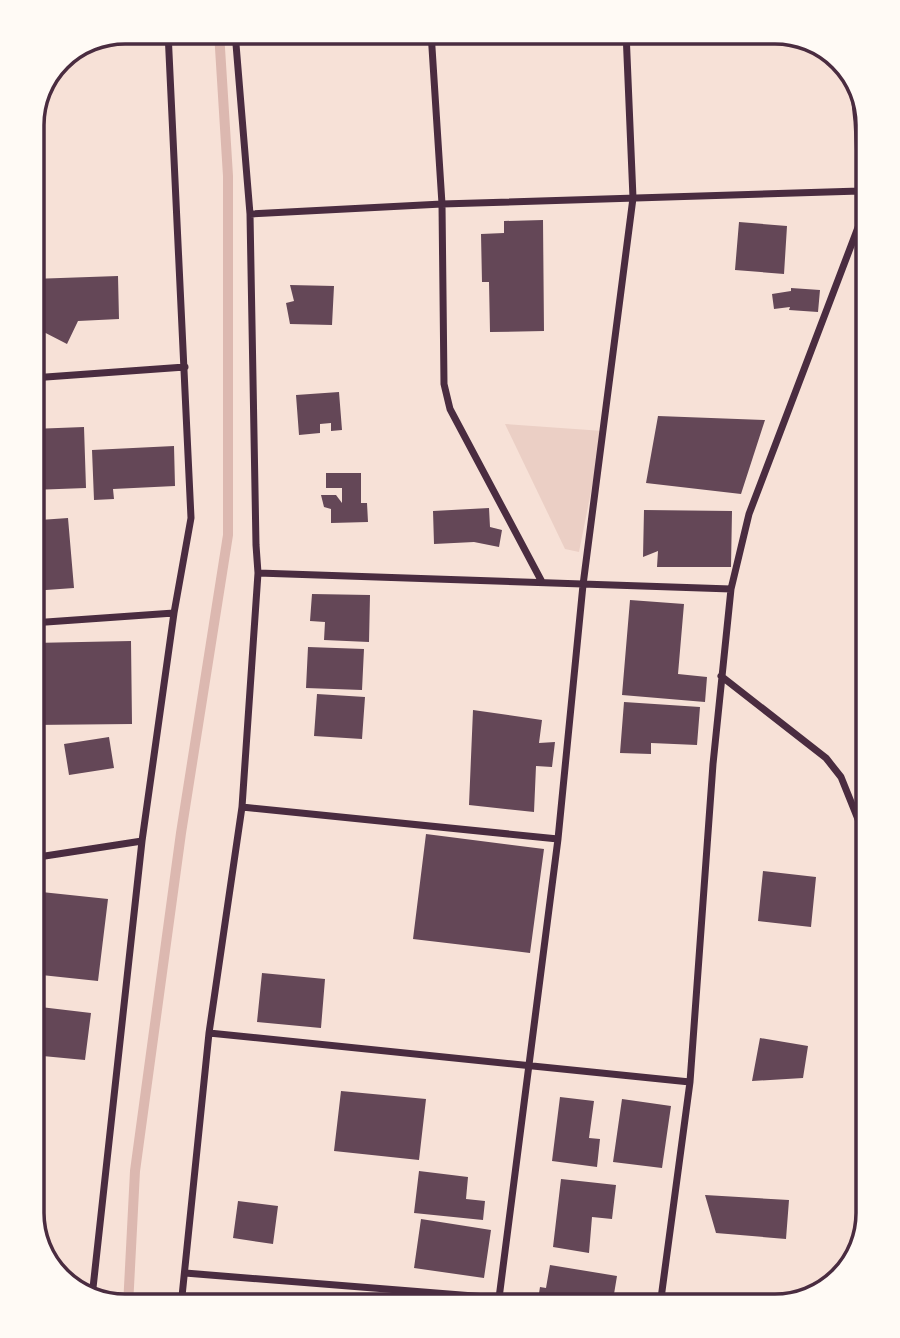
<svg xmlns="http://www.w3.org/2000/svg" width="900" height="1338" font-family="'Public Sans',sans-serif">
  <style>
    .green { fill: #ebcfc5 }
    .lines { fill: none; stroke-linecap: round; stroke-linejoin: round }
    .stream { stroke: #dcb8b0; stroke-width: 10 }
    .building { fill: #644757 }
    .minor { stroke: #4a2c40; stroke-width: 7 }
    .rim { fill: none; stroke: #4a2c40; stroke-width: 3.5 }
  </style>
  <rect width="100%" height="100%" fill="#f7e1d7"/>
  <path class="green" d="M 505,424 L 603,431 L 579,552 L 565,549 Z"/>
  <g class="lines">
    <path class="stream" d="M 128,1306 L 135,1171 L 181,833 L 228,535 L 228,176 L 219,32"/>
  </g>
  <path class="building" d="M 543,220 L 544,331 L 490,332 L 489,282 L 482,282 L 481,234 L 504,233 L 504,221 Z
    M 739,222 L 787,226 L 784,274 L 735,270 Z
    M 118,276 L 119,319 L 78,321 L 67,344 L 34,327 L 32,279 Z
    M 290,285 L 334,286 L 332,325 L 290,324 L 286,303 L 294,301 Z
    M 791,288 L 820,290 L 818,312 L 789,310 L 790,307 L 774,309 L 772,294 L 791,291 Z
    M 339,392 L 342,430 L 331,431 L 331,423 L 320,424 L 320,433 L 299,435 L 296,395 Z
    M 658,416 L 765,420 L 741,494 L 646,483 Z
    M 84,427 L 86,488 L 32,490 L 32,429 Z
    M 174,446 L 175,486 L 113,489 L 114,499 L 94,500 L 92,450 Z
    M 326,473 L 361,473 L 361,503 L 367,503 L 368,522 L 331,523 L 331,509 L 324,507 L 321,495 L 336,495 L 342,503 L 342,488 L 326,488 Z
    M 32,504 L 38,504 L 40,520 L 68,518 L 74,588 L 32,591 Z
    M 489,508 L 490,527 L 502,530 L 499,547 L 474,542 L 434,544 L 433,511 Z
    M 644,510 L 732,511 L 731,567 L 657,567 L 658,551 L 643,557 Z
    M 312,594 L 370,595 L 369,642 L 324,640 L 325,622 L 310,621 Z
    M 630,600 L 684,604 L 678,674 L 707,677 L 705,702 L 622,695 Z
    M 131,641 L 132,724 L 32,725 L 32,643 Z
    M 308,647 L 364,649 L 362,690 L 306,688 Z
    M 317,694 L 365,697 L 362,739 L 314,736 Z
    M 624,702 L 700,707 L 697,745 L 651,743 L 651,754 L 620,753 Z
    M 473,710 L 542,720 L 539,743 L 555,742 L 552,767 L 536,766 L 534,812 L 469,805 Z
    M 109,737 L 114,768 L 69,775 L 64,744 Z
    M 426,834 L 544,849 L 530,953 L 413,939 Z
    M 763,871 L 816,877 L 811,927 L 758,921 Z
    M 32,891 L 108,899 L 98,981 L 32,974 Z
    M 262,973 L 325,979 L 321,1028 L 257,1022 Z
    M 32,1006 L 91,1013 L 85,1060 L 32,1055 Z
    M 760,1038 L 808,1046 L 803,1078 L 752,1081 Z
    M 341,1091 L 426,1099 L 419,1160 L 334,1151 Z
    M 560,1097 L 594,1101 L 589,1138 L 600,1139 L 597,1167 L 552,1161 Z
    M 622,1099 L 671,1106 L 662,1168 L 613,1162 Z
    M 419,1171 L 468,1177 L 466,1199 L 485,1201 L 483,1220 L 414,1213 Z
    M 561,1179 L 616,1185 L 612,1219 L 592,1217 L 589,1253 L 553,1247 Z
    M 705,1195 L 789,1200 L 786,1239 L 716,1233 Z
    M 238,1201 L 278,1206 L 273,1244 L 233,1238 Z
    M 421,1219 L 491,1230 L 484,1278 L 414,1268 Z
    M 550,1265 L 617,1276 L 612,1306 L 537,1306 L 540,1287 L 546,1288 Z"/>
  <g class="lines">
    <path class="minor" d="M 431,32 L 442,204 L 444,384 L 450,409 L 542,582
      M 250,214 L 442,204 L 860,191
      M 32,378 L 185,367
      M 258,573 L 731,589
      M 32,623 L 174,613
      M 721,676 L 826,758 L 841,777 L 868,844
      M 242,807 L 558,839
      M 32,858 L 142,841
      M 209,1033 L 690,1082
      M 185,1273 L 499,1298
      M 92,1297 L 142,841 L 174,613 L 191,518 L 168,32
      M 181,1306 L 209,1033 L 242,807 L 258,573 L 256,545 L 250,214 L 235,32
      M 498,1306 L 558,839 L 583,585 L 633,198 L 626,32
      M 660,1306 L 690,1082 L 713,764 L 731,589 L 749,514 L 862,217 L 857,122 L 852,75"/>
  </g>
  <path d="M0 0H900V1338H0ZM125 44H775A81 81 0 0 1 856 125V1213A81 81 0 0 1 775 1294H125A81 81 0 0 1 44 1213V125A81 81 0 0 1 125 44Z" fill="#fffaf5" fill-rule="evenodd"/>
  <path class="rim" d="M125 44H775A81 81 0 0 1 856 125V1213A81 81 0 0 1 775 1294H125A81 81 0 0 1 44 1213V125A81 81 0 0 1 125 44Z"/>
</svg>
